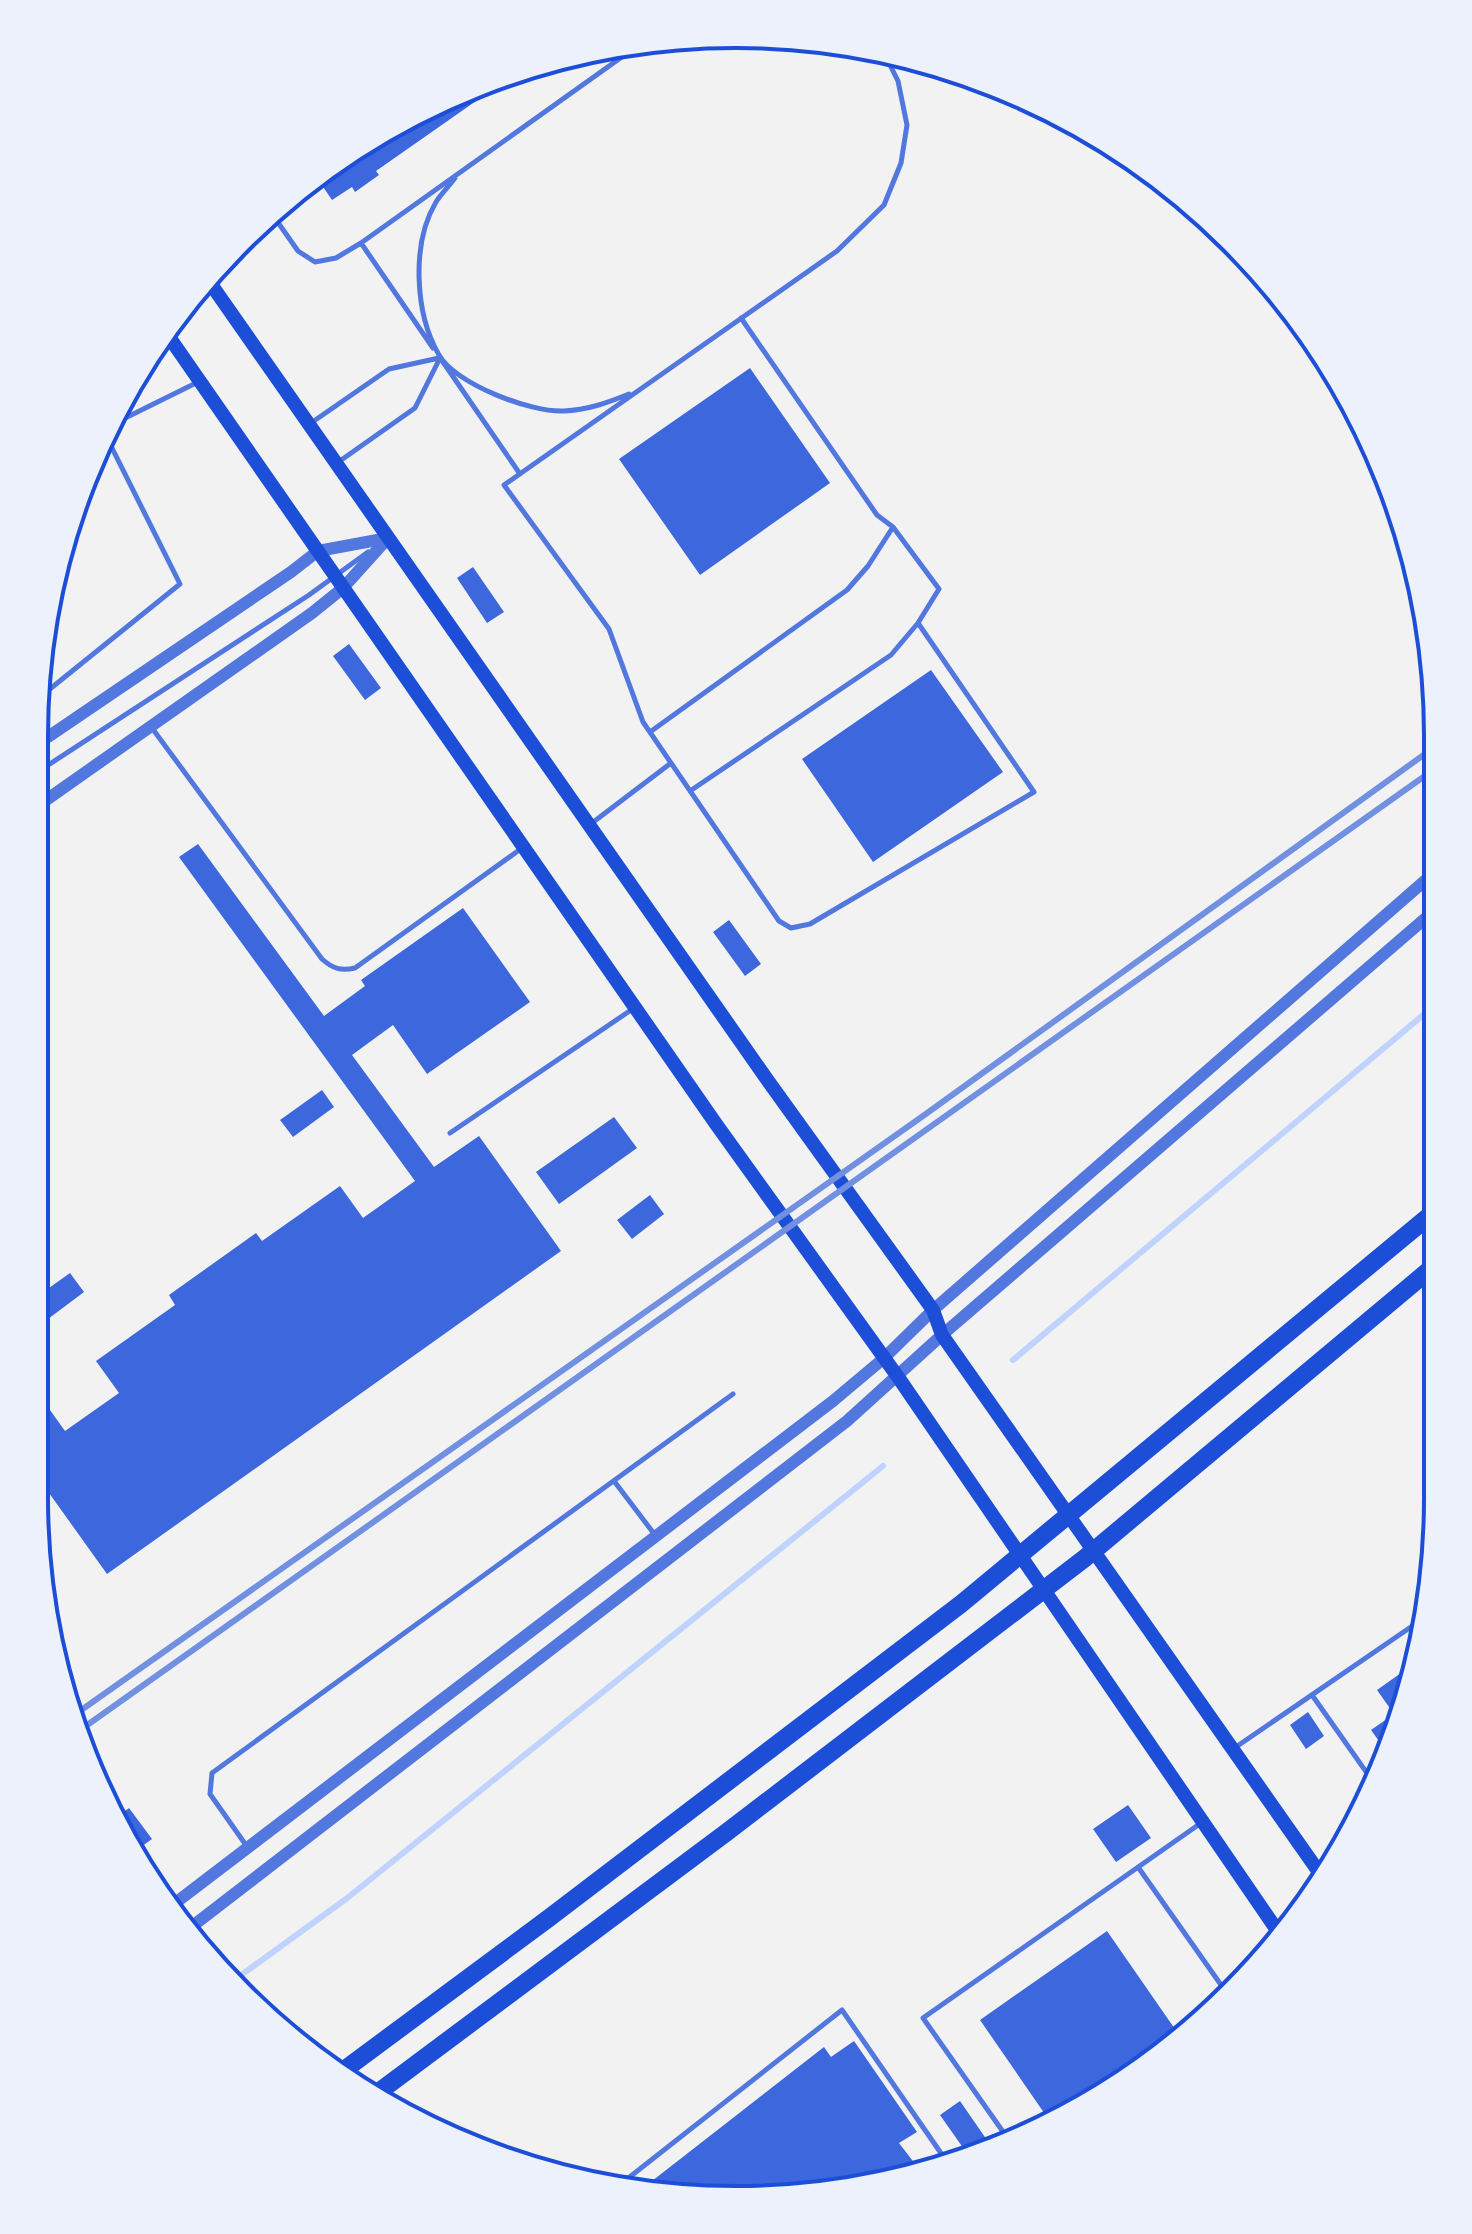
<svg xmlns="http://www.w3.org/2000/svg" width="1472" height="2234" font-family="'Exo 2',sans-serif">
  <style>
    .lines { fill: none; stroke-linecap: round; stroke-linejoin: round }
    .stream { stroke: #bfd3fe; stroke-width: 6 }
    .building { fill: #3d67dc }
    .service { stroke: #5277de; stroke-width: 5 }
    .tertiary { stroke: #5277de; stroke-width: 12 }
    .secondary { stroke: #1d4ed8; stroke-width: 14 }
    .motorway { stroke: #1d4ed8; stroke-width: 18 }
    .rail { stroke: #7290e2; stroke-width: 6 }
    .rim { fill: none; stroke: #1d4ed8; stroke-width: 4 }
  </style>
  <rect width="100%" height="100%" fill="#f2f2f2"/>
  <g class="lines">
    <path class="stream" d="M 1013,1360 L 1435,1005
      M 237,1978 L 346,1899 L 883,1466"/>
  </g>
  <path class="building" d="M 519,71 L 376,171 L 379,175 L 355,192 L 352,187 L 332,200 L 315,175 L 426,106 Z
    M 750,368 L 830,483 L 700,575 L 619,459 Z
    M 473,567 L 504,612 L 487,623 L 457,578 Z
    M 349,644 L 381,688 L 365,700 L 333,656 Z
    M 931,670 L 1003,772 L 873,862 L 802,759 Z
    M 198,844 L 324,1016 L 365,986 L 361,980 L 463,908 L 530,1002 L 427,1074 L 393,1025 L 352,1055 L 434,1167 L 479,1136 L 561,1251 L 107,1574 L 34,1472 L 34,1453 L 48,1444 L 35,1426 L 35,1389 L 65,1431 L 119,1393 L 96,1361 L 175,1305 L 169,1295 L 256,1233 L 262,1241 L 340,1186 L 363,1218 L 415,1181 L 179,857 Z
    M 729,920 L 761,964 L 745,976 L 713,932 Z
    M 322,1090 L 334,1107 L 293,1137 L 280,1120 Z
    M 614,1117 L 637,1148 L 559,1204 L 536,1172 Z
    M 650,1195 L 664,1214 L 632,1239 L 617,1220 Z
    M 70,1273 L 84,1292 L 44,1322 L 35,1311 L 35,1298 Z
    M 1408,1668 L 1394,1715 L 1384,1748 L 1371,1730 L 1394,1714 L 1377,1690 Z
    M 1308,1712 L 1324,1736 L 1306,1749 L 1290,1725 Z
    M 1128,1805 L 1151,1838 L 1116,1862 L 1093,1829 Z
    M 129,1808 L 152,1839 L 134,1852 L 117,1817 Z
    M 1107,1931 L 1177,2032 L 1087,2106 L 1049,2120 L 980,2020 Z
    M 854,2041 L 917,2132 L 899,2143 L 919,2169 L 873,2186 L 690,2198 L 643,2188 L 824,2047 L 831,2057 Z
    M 960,2101 L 989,2143 L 966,2152 L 940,2115 Z"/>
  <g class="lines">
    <path class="service" d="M 884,53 L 898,81 L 907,125 L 901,163 L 884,205 L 837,251 L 504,485 L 609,629 L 643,722 L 779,921 L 791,928 L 810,924 L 1034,792 L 918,623
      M 455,178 C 449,186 441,194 436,202 C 411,244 415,314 439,355 C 455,384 532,413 564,411 C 587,410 607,403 629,394
      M 272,214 L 298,251 L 315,262 L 336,258 L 361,243 L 640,44
      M 361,243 L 433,348
      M 741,318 L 877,515 L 893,527
      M 443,362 L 520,474
      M 311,423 L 389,369 L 439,358
      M 105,428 L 198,382
      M 337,463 L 415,408 L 440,358
      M 40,697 L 180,584 L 104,432
      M 152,728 L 322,959 C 333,969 341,971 355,968 L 522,848
      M 650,732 L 847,590 L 868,566 L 893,527 L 939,589 L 918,623 L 891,655 L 690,791
      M 39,771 L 309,595 L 368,552
      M 592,823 L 671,763
      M 450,1133 L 634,1008
      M 614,1481 L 655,1535
      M 1312,1695 L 1374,1783
      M 1233,1749 L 1424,1618
      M 248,1848 L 210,1794 L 212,1773 L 733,1394
      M 1138,1867 L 1226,1992
      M 1006,2136 L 923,2018 L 1201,1823
      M 622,2183 L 842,2010 L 945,2159"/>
    <path class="tertiary" d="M 39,743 L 291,572 L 318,551 L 388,538
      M 39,805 L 312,613 L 343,588 L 388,538
      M 170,1907 L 833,1401 L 883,1359 L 933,1310 L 1436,871
      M 190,1928 L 847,1421 L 942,1335 L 1435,910"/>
    <path class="secondary" d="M 206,277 L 766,1078 L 933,1310 L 942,1335 L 1321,1875
      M 167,334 L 716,1124 L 898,1377 L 1281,1936"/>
    <path class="motorway" d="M 340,2073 L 549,1918 L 961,1604 L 1434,1212
      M 376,2094 L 727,1832 L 1085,1558 L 1434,1266"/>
    <path class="rail" d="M 70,1718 L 923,1116 L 1436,746
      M 76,1733 L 1436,768"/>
  </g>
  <path d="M0 0H1472V2234H0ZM736 48H736A688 688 0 0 1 1424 736V1498A688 688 0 0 1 736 2186H736A688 688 0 0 1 48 1498V736A688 688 0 0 1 736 48Z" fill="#edf1fc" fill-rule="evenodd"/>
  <path class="rim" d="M736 48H736A688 688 0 0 1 1424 736V1498A688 688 0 0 1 736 2186H736A688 688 0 0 1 48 1498V736A688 688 0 0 1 736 48Z"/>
</svg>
